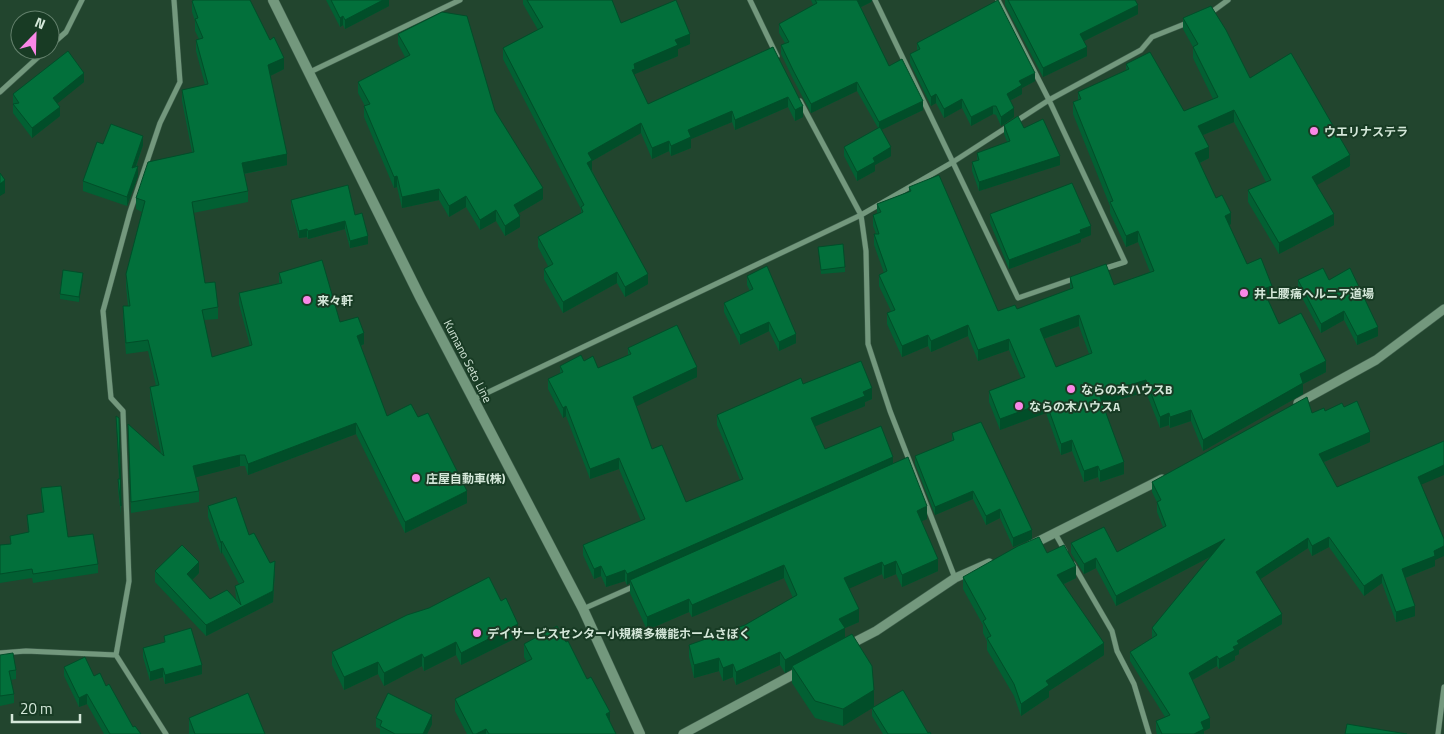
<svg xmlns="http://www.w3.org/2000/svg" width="1444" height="734" font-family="'Titillium Web','Noto Sans JP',sans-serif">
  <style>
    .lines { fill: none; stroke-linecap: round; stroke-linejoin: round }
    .minor-casing { stroke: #40604d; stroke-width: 6 }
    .tertiary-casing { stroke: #40604d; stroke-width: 10 }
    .secondary-casing { stroke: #40604d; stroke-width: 11 }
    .minor { stroke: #73987d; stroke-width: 5 }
    .tertiary { stroke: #73987d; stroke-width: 9 }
    .secondary { stroke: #73987d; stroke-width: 10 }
    .wall { fill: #026033; fill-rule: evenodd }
    .shaded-wall { fill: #014e29 }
    .building { fill: #02703b; stroke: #014e29; fill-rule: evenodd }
    .poi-dot { fill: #fa87e7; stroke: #183b24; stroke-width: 2 }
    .labels { text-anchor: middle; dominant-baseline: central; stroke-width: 4; stroke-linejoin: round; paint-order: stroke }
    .poi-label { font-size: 12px; font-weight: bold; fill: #d4e7d9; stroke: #183b24; text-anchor: start }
    .street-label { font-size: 12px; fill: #d4e7d9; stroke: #183b24 }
  </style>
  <rect width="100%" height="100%" fill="#22452e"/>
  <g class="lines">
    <g class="minor-casing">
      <path id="minor" d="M 750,0 L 777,56
        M 875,0 L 1018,298 L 1076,278
        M 998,0 L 1049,100 L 1125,262 L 1103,269
        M 1209,14 L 1228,0
        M 50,46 L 66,32 L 82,0
        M 310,72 L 460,0
        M 0,92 L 46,50
        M 800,101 L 861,215 L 866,251 L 868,344 L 890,411 L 955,578
        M 474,399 L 861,215 L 953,162 L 1049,100 L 1141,50 L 1152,37 L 1187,23
        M 1056,535 L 1065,551
        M 1073,564 L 1112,631 L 1117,651 L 1134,684 L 1149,734
        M 583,609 L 635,586
        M 0,653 L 26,651 L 116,655
        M 166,734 L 116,655 L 129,581 L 123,411 L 111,398 L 103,311 L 130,212 L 160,123 L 180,82 L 174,0
        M 1438,734 L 1444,687"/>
    </g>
    <g class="tertiary-casing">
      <path id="tertiary" d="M 1298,403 L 1376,360 L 1444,309
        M 1031,545 L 1162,479
        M 847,646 L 876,631 L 955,578 L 989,563
        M 683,734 L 800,671"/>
    </g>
    <g class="secondary-casing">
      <path id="secondary" d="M 273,0 L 420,297 L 583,609 L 640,734"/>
    </g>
    <use href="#minor" class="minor"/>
    <use href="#tertiary" class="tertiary"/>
    <use href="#secondary" class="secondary"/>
  </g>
  <path class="wall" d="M 326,0 L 389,0 L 389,6 L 345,29 L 343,25 L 340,27 Z
    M 523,0 L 612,0 L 621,23 L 690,44 L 678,49 L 678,56 L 635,74 L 635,77 L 648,104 L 773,47 L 803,117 L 795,121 L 788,107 L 735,130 L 732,122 L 691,139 L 691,148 L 671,156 L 669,151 L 652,159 L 641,133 L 592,161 L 592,170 L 648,284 L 625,297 L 617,283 L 563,313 L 544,279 L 544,269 L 548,266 L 538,247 L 538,237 L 581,213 L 581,209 L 503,59 L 503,48 L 538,30 L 523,4 Z
    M 811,0 L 872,0 L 871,2 L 861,7 L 889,66 L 923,110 L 881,130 L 891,156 L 875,165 L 875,171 L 857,181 L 844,156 L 844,147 L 878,128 L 857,91 L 811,113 L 793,79 L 781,54 L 781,45 L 785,43 L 779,33 L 779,24 L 813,5 Z
    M 1005,0 L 1137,0 L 1136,0 L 1138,14 L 1084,41 L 1087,56 L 1043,77 L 1005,5 Z
    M 192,1 L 284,69 L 270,76 L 287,165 L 244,174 L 248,191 L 248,202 L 193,213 L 205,283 L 218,307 L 218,319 L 204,320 L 212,357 L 250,346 L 239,304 L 239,293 L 279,283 L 279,273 L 340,322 L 364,344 L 361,346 L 387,416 L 418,417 L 467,503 L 405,533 L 356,434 L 248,475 L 245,466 L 240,466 L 196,477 L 199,491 L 199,502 L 131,513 L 128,424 L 161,453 L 150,398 L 150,387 L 156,386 L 148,351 L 126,354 L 123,318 L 123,306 L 128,306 L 126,286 L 126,274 L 142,212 L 136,209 L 136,198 L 192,152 L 182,101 L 182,90 L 205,85 L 196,51 L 196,40 L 199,39 L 195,31 L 195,21 L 192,12 Z
    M 1183,18 L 1250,78 L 1350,166 L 1317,185 L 1334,225 L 1279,254 L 1248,202 L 1248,190 L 1266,182 L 1234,122 L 1203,135 L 1209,158 L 1200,163 L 1216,198 L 1231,224 L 1229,225 L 1247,264 L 1272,297 L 1268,299 L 1279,324 L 1326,372 L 1303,384 L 1303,394 L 1203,451 L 1191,421 L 1170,428 L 1169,425 L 1160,428 L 1146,392 L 1103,404 L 1124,474 L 1100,482 L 1098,477 L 1084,482 L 1072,451 L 1061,455 L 1046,413 L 1000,430 L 989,402 L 989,391 L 1021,378 L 1009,350 L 978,361 L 968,336 L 931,352 L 928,346 L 902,357 L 887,324 L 887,313 L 891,311 L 879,286 L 879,275 L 884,273 L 874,245 L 874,234 L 876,234 L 873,226 L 873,215 L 877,213 L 877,204 L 909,192 L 909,187 L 998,311 L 1017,309 L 1070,289 L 1070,277 L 1114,285 L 1150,272 L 1138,242 L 1126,247 L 1110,213 L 1110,206 L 1073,114 L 1073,102 L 1078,100 L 1078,92 L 1126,70 L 1126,64 L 1184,111 L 1213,99 L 1193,58 L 1193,47 L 1183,29 ZM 1079,326 L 1089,354 L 1056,367 L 1044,339 Z
    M 398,34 L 495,111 L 543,199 L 519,213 L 520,227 L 505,236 L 496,221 L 480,230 L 466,207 L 449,217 L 439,200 L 402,208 L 397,187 L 394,188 L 364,117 L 364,106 L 365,106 L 358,93 L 358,82 L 405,57 L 398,44 Z
    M 917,43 L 1035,81 L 1022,88 L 1022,94 L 1010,101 L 1014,117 L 1001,126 L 996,115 L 993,114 L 971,126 L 962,108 L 944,118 L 936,103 L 931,106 L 910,63 L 910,54 L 917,51 Z
    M 84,82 L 57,103 L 60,116 L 32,138 L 13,113 L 13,94 Z
    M 1004,125 L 1024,128 L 1060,165 L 979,191 L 972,171 L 972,162 L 977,161 L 977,153 L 1007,142 L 1004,134 Z
    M 103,144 L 143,145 L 136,167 L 138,176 L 127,206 L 83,191 L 83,181 Z
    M 291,200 L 355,215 L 368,244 L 350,248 L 345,229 L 308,239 L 307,237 L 299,238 L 291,207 Z
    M 990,214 L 1091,235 L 1081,239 L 1081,242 L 1009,269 L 990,223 Z
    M 818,247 L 845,267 L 845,272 L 821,274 Z
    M 747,276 L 796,343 L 779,351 L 769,331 L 740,345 L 724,312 L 724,303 L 750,291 L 747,285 Z
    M 83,277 L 79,302 L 60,299 L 60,294 Z
    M 1298,280 L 1329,280 L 1378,336 L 1357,345 L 1344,320 L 1321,333 L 1298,290 Z
    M 628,348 L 697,377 L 636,406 L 652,449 L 686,502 L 740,480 L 717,425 L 717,415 L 803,384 L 872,399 L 865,402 L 865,406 L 815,426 L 825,449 L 893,464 L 927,519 L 922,521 L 938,571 L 902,587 L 896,574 L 884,579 L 882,574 L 849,588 L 859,622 L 845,628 L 845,638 L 874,707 L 931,734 L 883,734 L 872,716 L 872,708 L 843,726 L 815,718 L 792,683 L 792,669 L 785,673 L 780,665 L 736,685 L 733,677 L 723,681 L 719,671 L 694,678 L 689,657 L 689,645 L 745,625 L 793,598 L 784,578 L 692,617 L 689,612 L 647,630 L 630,593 L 630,583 L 627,585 L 625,581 L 606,587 L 601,576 L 594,579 L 583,555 L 583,545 L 641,521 L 619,469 L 590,479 L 566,416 L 563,418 L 548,389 L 548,379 L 560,373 L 560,366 L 598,368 L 628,355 Z
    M 1344,407 L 1370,442 L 1324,462 L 1337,487 L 1422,485 L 1435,560 L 1435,566 L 1405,578 L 1415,616 L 1396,622 L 1382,583 L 1364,596 L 1329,547 L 1312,556 L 1308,548 L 1260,579 L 1282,624 L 1239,650 L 1239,654 L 1235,656 L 1235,660 L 1219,669 L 1217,666 L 1193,680 L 1210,728 L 1204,731 L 1204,734 L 1157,734 L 1156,731 L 1156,721 L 1165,717 L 1130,661 L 1130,652 L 1152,638 L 1152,628 L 1210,557 L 1116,606 L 1096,568 L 1084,574 L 1071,553 L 1071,543 L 1117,552 L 1163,527 L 1157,512 L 1157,502 L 1152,492 L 1152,482 L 1312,413 Z
    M 116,416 L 119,418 L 121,515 L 118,489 L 118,479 L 119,479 Z
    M 952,433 L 1032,539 L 1013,547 L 1000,518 L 986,525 L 973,499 L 935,515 L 915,464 L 915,456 L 952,441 Z
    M 41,488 L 68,537 L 98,564 L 98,573 L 33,583 L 32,578 L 0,583 L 0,545 L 10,544 L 10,536 L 28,533 L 27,515 L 43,513 L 41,497 Z
    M 208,506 L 249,535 L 275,572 L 273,602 L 206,636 L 155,582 L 155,571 L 199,573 L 192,580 L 210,599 L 236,599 L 235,586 L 239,584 L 222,552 L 221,554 L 208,517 Z
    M 1047,553 L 1076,578 L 1064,584 L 1104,655 L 1049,691 L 1049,697 L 1021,716 L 1014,696 L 987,650 L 987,641 L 983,633 L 983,625 L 963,589 L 963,577 Z
    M 164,636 L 202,674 L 165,684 L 163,677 L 150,681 L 143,657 L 143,648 L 164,642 Z
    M 518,637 L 461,665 L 456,655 L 424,671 L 422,666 L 384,686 L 378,674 L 344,690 L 332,665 L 332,652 Z
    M 524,644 L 587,679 L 616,734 L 467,734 L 455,711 L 455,699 L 527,662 L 524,657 Z
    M 0,655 L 16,670 L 16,679 L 11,680 L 14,694 L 14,703 L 0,706 Z
    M 64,667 L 94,676 L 106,686 L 133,727 L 141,734 L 104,734 L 87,704 L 79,707 L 64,676 Z
    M 189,718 L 265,734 L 189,734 Z
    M 376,718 L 432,724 L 427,734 L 380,734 L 380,729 L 376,727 Z"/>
  <path class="shaded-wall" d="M 383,0 L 389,0 L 389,6 L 345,29 L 345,20 Z
    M 857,0 L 872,0 L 871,2 L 857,9 Z
    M 1138,5 L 1138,14 L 1080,43 L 1080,34 Z
    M 343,16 L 343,25 L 340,27 L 340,18 Z
    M 690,34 L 690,44 L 678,49 L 678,56 L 635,74 L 635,79 L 632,70 L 634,64 L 675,40 Z
    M 1087,47 L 1087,56 L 1043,77 L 1043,68 Z
    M 284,58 L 284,69 L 268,77 L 268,65 Z
    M 84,73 L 84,82 L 53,107 L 53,98 Z
    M 1035,73 L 1035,81 L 1022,88 L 1022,94 L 1007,102 L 1007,94 L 1019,81 Z
    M 857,82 L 857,91 L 811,113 L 811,104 Z
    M 936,94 L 936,103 L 931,106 L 931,97 Z
    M 788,97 L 788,107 L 735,130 L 735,120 Z
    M 962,99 L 962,108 L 944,118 L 944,109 Z
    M 923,101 L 923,110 L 879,131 L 879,122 Z
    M 803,106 L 803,117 L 795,121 L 795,110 Z
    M 993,106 L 993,114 L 971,126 L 971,117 Z
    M 60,107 L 60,116 L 32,138 L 32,128 Z
    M 1014,108 L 1014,117 L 1001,126 L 1001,117 Z
    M 1234,110 L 1234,122 L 1198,137 L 1198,126 Z
    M 732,111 L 732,122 L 691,139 L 691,148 L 671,156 L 671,146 L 688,130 Z
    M 641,123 L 641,133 L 592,161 L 592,170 L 587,173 L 588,153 Z
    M 143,136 L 143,145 L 132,177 L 132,168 Z
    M 669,141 L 669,151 L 652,159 L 652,148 Z
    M 891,147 L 891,156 L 875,165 L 875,171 L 857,181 L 857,172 L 873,158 Z
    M 1209,147 L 1209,158 L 1195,165 L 1195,153 Z
    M 287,154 L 287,165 L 242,174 L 242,163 Z
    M 1350,155 L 1350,166 L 1312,188 L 1312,177 Z
    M 1060,156 L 1060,165 L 979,191 L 979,182 Z
    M 138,166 L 138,176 L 127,206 L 127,197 Z
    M 397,176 L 397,187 L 394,188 L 394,177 Z
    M 5,180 L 5,193 L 0,196 L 0,184 Z
    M 543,188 L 543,199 L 514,216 L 514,205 Z
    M 439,189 L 439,200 L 402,208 L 402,197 Z
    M 466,196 L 466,207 L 449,217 L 449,206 Z
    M 496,210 L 496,221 L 480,230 L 480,220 Z
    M 1231,213 L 1231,224 L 1225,227 L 1225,216 Z
    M 1334,214 L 1334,225 L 1279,254 L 1279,243 Z
    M 520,216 L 520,227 L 505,236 L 505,226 Z
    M 345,221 L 345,229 L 308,239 L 308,231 Z
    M 1091,226 L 1091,235 L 1081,239 L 1081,242 L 1009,269 L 1009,260 Z
    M 307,229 L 307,237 L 299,238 L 299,231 Z
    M 1138,231 L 1138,242 L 1126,247 L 1126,236 Z
    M 368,236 L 368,244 L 350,248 L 350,241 Z
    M 617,272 L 617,283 L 563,313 L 563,302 Z
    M 83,273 L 83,277 L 79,302 L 79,297 Z
    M 648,274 L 648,284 L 625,297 L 625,287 Z
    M 1272,286 L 1272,297 L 1263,301 L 1263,289 Z
    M 1344,311 L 1344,320 L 1321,333 L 1321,324 Z
    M 1079,315 L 1079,326 L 1040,340 L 1040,329 Z
    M 769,322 L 769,331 L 740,345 L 740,335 Z
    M 968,325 L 968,336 L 931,352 L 931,341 Z
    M 1378,327 L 1378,336 L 1357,345 L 1357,336 Z
    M 364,333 L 364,344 L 357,347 L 357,336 Z
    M 796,334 L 796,343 L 779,351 L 779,342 Z
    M 928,335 L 928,346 L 902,357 L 902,346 Z
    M 1009,339 L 1009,350 L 978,361 L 978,350 Z
    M 1326,361 L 1326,372 L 1303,384 L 1303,394 L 1203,451 L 1203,440 L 1300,374 Z
    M 697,367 L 697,377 L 633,408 L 633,397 Z
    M 1146,380 L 1146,392 L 1099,405 L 1099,394 Z
    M 872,388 L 872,399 L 865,402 L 865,406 L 811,428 L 811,418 Z
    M 1046,402 L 1046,413 L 1000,430 L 1000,419 Z
    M 566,406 L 566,416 L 563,418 L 563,408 Z
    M 1191,410 L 1191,421 L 1170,428 L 1170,417 Z
    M 1169,413 L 1169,425 L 1160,428 L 1160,417 Z
    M 356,423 L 356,434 L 248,475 L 248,464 Z
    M 1370,432 L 1370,442 L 1319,464 L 1319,454 Z
    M 1072,440 L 1072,451 L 1061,455 L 1061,444 Z
    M 240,455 L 240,466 L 193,478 L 193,466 Z
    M 893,457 L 893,467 L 630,580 L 630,583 L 627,585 L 627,574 Z
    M 619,458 L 619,469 L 590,479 L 590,469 Z
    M 1124,462 L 1124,474 L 1100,482 L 1100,471 Z
    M 1444,465 L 1444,475 L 1418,486 L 1418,477 Z
    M 1098,466 L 1098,477 L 1084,482 L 1084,471 Z
    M 467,491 L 467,503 L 405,533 L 405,522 Z
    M 973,491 L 973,499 L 935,515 L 935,507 Z
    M 927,506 L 927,519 L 917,523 L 917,511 Z
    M 1000,509 L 1000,518 L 986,525 L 986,516 Z
    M 1032,530 L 1032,539 L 1013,547 L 1013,538 Z
    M 1329,537 L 1329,547 L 1312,556 L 1312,546 Z
    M 1308,538 L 1308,548 L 1256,582 L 1256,572 Z
    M 1225,539 L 1225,549 L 1116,606 L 1116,596 Z
    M 222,541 L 222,552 L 221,554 L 221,543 Z
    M 1444,546 L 1444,556 L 1435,560 L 1435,566 L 1402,579 L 1402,569 L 1434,551 Z
    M 1096,558 L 1096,568 L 1084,574 L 1084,564 Z
    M 938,559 L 938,571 L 902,587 L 902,575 Z
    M 275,561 L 273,602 L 206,636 L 206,625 L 273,591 Z
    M 896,561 L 896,574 L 884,579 L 884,566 Z
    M 199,562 L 199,573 L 187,585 L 187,574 Z
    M 882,562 L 882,574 L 844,591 L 844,578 Z
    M 784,565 L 784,578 L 692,617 L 692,605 Z
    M 601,566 L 601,576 L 594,579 L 594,569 Z
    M 1076,566 L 1076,578 L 1057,587 L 1057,575 Z
    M 625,570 L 625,581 L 606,587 L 606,577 Z
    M 1382,574 L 1382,583 L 1364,596 L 1364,586 Z
    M 689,599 L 689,612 L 647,630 L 647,617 Z
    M 1415,606 L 1415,616 L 1396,622 L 1396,612 Z
    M 859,609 L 859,622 L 845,628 L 845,640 L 792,666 L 792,669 L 785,673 L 785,660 L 839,619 Z
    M 1282,614 L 1282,624 L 1239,650 L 1239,654 L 1235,656 L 1235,660 L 1219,669 L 1219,659 L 1233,647 L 1237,641 Z
    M 518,624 L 518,637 L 461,665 L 461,653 Z
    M 456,642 L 456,655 L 424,671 L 424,658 Z
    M 1104,643 L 1104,655 L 1049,691 L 1049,697 L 1021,716 L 1021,704 L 1046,681 Z
    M 780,652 L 780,665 L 736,685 L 736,672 Z
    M 422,654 L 422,666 L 384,686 L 384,673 Z
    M 1217,656 L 1217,666 L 1189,682 L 1189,673 Z
    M 719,658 L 719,671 L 694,678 L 694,665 Z
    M 378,662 L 378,674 L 344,690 L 344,677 Z
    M 733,664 L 733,677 L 723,681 L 723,668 Z
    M 202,665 L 202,674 L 165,684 L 165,675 Z
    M 163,668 L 163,677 L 150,681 L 150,672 Z
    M 874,690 L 874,707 L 843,726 L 843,709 Z
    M 87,694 L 87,704 L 79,707 L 79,698 Z
    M 610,712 L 610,724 L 606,714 Z
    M 432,715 L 432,724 L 427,734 L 423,734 Z
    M 1210,718 L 1210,728 L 1204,731 L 1204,734 L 1194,734 L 1201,722 Z
    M 486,729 L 486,734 L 476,734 Z"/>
  <path class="building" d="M 194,0 L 250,0 L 270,40 L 274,37 L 284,58 L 268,65 L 287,154 L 242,163 L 248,191 L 192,202 L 205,283 L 215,282 L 218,307 L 202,310 L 212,357 L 252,345 L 239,293 L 282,283 L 279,273 L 322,260 L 340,322 L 358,317 L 364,333 L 357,336 L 387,416 L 411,404 L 418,417 L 428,413 L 467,491 L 405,522 L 356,423 L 248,464 L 245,455 L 240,455 L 193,466 L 199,491 L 131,502 L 128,424 L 164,456 L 150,387 L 159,385 L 148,340 L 126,343 L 123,306 L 130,306 L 126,274 L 145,201 L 136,198 L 148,162 L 194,152 L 182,90 L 208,84 L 196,40 L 203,38 L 195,19 L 198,18 L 192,1 Z
    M 331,0 L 383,0 L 345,20 L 343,16 L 340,18 Z
    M 527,0 L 612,0 L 621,23 L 676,0 L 690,34 L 675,40 L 678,45 L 634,64 L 635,69 L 632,70 L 648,104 L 773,47 L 803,106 L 795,110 L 788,97 L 735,120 L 732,111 L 688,130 L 691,137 L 671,146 L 669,141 L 652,148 L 641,123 L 588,153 L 592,160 L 587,163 L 648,274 L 625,287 L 617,272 L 563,302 L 544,269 L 553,264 L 538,237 L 583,212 L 581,207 L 584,205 L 503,48 L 543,27 Z
    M 815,0 L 857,0 L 889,66 L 902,59 L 923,101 L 879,122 L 857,82 L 811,104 L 793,70 L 781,45 L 789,42 L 779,24 L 817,3 Z
    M 998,0 L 1035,73 L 1019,81 L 1022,85 L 1007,94 L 1014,108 L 1001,117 L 996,106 L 993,106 L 971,117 L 962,99 L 944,109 L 936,94 L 931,97 L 910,54 L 920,49 L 917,43 Z
    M 1008,0 L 1135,0 L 1138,5 L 1080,34 L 1087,47 L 1043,68 Z
    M 1211,6 L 1226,30 L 1250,78 L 1291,53 L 1350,155 L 1312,177 L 1334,214 L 1279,243 L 1248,190 L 1271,180 L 1234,110 L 1198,126 L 1209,147 L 1195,153 L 1216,198 L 1222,195 L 1231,213 L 1225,216 L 1247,264 L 1261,258 L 1272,286 L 1263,289 L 1279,324 L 1301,313 L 1326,361 L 1300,374 L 1303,383 L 1203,440 L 1191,410 L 1170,417 L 1169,413 L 1160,417 L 1146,380 L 1099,394 L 1124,462 L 1100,471 L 1098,466 L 1084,471 L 1072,440 L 1061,444 L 1046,402 L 1000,419 L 989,391 L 1025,377 L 1009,339 L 978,350 L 968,325 L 931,341 L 928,335 L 902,346 L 887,313 L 895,310 L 879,275 L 887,271 L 874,234 L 879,234 L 873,215 L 881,212 L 877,204 L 911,191 L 909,187 L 939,175 L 998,311 L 1015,305 L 1017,309 L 1073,288 L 1070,277 L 1106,264 L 1114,285 L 1154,271 L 1138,231 L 1126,236 L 1110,202 L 1113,201 L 1073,102 L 1081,99 L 1078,92 L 1129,69 L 1126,64 L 1150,52 L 1184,111 L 1218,97 L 1193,47 L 1198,44 L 1183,18 ZM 1079,315 L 1092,353 L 1056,367 L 1040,329 Z
    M 442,12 L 467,16 L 495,111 L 543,188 L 514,205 L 520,216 L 505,226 L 496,210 L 480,220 L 466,196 L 449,206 L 439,189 L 402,197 L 397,176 L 394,177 L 364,106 L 370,104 L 358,82 L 410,55 L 398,34 Z
    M 68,51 L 84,73 L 53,98 L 60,107 L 32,128 L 13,104 L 19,103 L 13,94 Z
    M 1018,116 L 1024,128 L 1043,119 L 1060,156 L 979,182 L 972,162 L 979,160 L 977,153 L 1010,141 L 1004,125 Z
    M 111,124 L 143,136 L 132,168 L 138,166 L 127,197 L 83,181 L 97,142 L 103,144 Z
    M 880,127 L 891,147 L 873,158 L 875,162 L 857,172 L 844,147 Z
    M 0,173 L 5,180 L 0,184 Z
    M 1072,183 L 1091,226 L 1080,230 L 1081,233 L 1009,260 L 990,214 Z
    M 348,185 L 355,215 L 362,213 L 368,236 L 350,241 L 345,221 L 308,231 L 307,229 L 299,231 L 291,200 Z
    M 843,244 L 845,267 L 821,270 L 818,247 Z
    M 767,266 L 796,334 L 779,342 L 769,322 L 740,335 L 724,303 L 753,289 L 747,276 Z
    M 1323,268 L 1329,280 L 1350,268 L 1378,327 L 1357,336 L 1344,311 L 1321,324 L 1298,280 Z
    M 63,270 L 83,273 L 79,297 L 60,294 Z
    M 677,325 L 697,367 L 633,397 L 652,449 L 662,445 L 686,502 L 743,479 L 717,415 L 801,378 L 803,384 L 861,361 L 872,388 L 863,392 L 865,396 L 811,418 L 825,449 L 881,426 L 893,457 L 627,574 L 625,570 L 606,577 L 601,566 L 594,569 L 583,545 L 645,519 L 619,458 L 590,469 L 566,406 L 563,408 L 548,379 L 563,372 L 560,366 L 581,355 L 584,361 L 593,356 L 598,368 L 631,354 L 628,348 Z
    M 1307,397 L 1312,413 L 1324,408 L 1325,411 L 1342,403 L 1344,407 L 1357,401 L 1370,432 L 1319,454 L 1337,487 L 1444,441 L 1444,465 L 1418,477 L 1444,539 L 1444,546 L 1434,551 L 1435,556 L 1402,569 L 1415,606 L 1396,612 L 1382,574 L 1364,586 L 1329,537 L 1312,546 L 1308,538 L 1256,572 L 1282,614 L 1237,641 L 1239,644 L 1233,647 L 1235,650 L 1219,659 L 1217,656 L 1189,673 L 1210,718 L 1201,722 L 1204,729 L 1194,734 L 1162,734 L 1156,721 L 1170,715 L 1130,652 L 1157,635 L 1152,628 L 1225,539 L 1116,596 L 1096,558 L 1084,564 L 1071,543 L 1104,527 L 1117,552 L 1166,526 L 1157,502 L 1161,500 L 1152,482 Z
    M 116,416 L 119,418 L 121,506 L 118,479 L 120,479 Z
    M 981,422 L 1032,530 L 1013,538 L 1000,509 L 986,516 L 973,491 L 935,507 L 915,456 L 954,440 L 952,433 Z
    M 908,457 L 927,506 L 917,511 L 938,559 L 902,575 L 896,561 L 884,566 L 882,562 L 844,578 L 859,609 L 839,619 L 845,628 L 785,660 L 780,652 L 736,672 L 733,664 L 723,668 L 719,658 L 694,665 L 689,645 L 745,625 L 797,595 L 784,565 L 692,605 L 689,599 L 647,617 L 630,580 Z
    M 61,486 L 68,537 L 93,534 L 98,564 L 33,574 L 32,569 L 0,574 L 0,545 L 11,544 L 10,536 L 29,532 L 27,515 L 44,512 L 41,488 Z
    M 236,497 L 249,535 L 254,533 L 270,563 L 275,561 L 273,591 L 206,625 L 155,571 L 182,545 L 199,562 L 187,574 L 210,599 L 227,590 L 241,605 L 235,586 L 244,582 L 222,541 L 221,543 L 208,506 Z
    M 1039,537 L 1047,553 L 1064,545 L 1076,566 L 1057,575 L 1104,643 L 1046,681 L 1049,685 L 1021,704 L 1014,684 L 987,638 L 991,636 L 983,621 L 986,619 L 963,577 L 1018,546 Z
    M 489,577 L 501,601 L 506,598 L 518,624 L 461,653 L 456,642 L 424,658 L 422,654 L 384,673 L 378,662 L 344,677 L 332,652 L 407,615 L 429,608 Z
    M 557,626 L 566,642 L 568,641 L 587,679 L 591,677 L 610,712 L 606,714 L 616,734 L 489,734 L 486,729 L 476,734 L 473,734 L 455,699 L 532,659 L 524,644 Z
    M 191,628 L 202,665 L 165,675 L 163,668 L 150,672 L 143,648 L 165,642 L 164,636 Z
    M 852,634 L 872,666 L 874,690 L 843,709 L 815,701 L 792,666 Z
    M 13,653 L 16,670 L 9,671 L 14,694 L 0,696 L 0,655 Z
    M 85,657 L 94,676 L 100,673 L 106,686 L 109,684 L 133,727 L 135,726 L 141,734 L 110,734 L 87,694 L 79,698 L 64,667 Z
    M 903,690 L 928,733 L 930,732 L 931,734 L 888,734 L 872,708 Z
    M 248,693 L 265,734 L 195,734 L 189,718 Z
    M 388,693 L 432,715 L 423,734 L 395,734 L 380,726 L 382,721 L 376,718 Z
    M 1347,724 L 1407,734 L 1345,734 Z"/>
  <g class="poi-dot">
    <circle cx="1314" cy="131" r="5"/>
    <circle cx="1244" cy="293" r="5"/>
    <circle cx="307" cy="300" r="5"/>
    <circle cx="1071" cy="389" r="5"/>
    <circle cx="1019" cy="406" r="5"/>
    <circle cx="416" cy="478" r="5"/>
    <circle cx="477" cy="633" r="5"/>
  </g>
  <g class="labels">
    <g class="poi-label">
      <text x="1324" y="131">ウエリナステラ</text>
      <text x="1254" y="293">井上腰痛ヘルニア道場</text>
      <text x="317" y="300">来々軒</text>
      <text x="1081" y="389">ならの木ハウスB</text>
      <text x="1029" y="406">ならの木ハウスA</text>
      <text x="426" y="478">庄屋自動車(株)</text>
      <text x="487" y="633">デイサービスセンター小規模多機能ホームさぼく</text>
    </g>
    <g class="street-label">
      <text transform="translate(468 361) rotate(63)">Kumano Seto Line</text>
    </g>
  </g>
  <g transform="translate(35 35) rotate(23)"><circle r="24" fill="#183b24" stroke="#63806c"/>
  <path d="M0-4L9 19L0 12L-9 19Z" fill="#fa87e7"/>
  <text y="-8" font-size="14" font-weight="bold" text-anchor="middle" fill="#d4e7d9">N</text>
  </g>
  <path d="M12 714v8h68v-8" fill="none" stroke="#d4e7d9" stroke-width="2.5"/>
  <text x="20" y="714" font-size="15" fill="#d4e7d9" stroke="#183b24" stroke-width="4" paint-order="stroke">20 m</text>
</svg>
